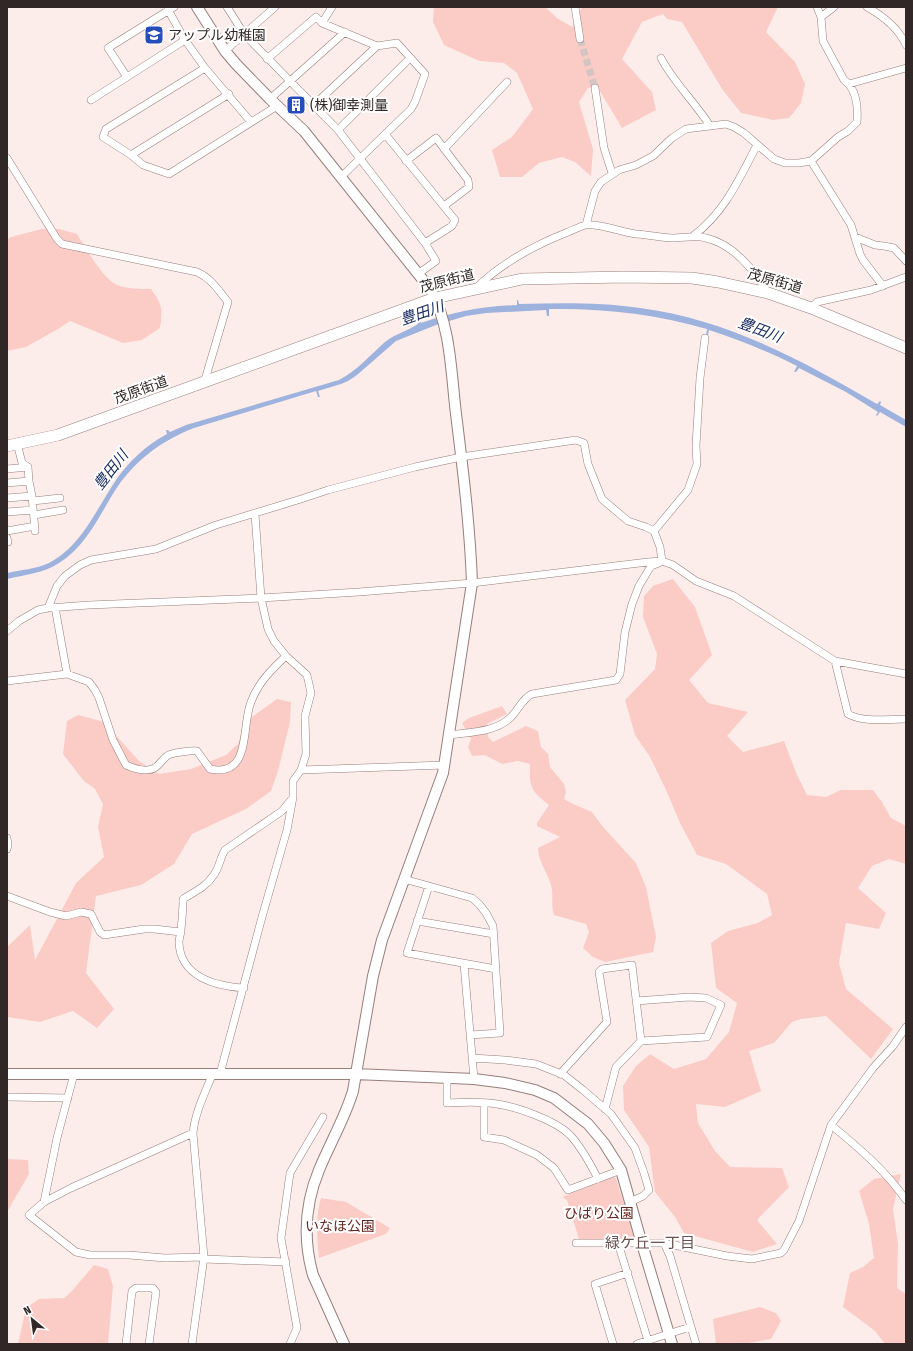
<svg xmlns="http://www.w3.org/2000/svg" width="913" height="1351" font-family="'Fira Sans Condensed','Noto Sans JP',sans-serif">
  <style>
    .green { fill: #fbccc6 }
    .water { fill: #9eb2de }
    .lines { fill: none; stroke-linecap: round; stroke-linejoin: round }
    .street-tunnel { stroke: #d4c5c3; stroke-width: 7; stroke-dasharray: 7 3.5; stroke-linecap: butt }
    .street-casing { stroke: #967e7b; stroke-width: 8 }
    .secondary-casing { stroke: #967e7b; stroke-width: 12 }
    .primary-casing { stroke: #967e7b; stroke-width: 12 }
    .street { stroke: #fff; stroke-width: 7 }
    .secondary { stroke: #fff; stroke-width: 10 }
    .primary { stroke: #fff; stroke-width: 11 }
    .labels { text-anchor: middle; dominant-baseline: central; stroke-width: 4; stroke-linejoin: round; paint-order: stroke }
    .poi-label { font-size: 14px; fill: #312726; stroke: #fff; text-anchor: start }
    .street-label { font-size: 14px; fill: #312726; stroke: #fff }
    .park-label { font-size: 14px; fill: #66241f; stroke: #fff }
    .water-label { font-size: 15px; font-style: italic; fill: #15285d; stroke: #fff }
    .neighbourhood-label { font-size: 15px; fill: #66504d; stroke: #fff }
  </style>
  <rect width="100%" height="100%" fill="#fdedea"/>
  <path class="green" d="M 434,7 L 545,7 L 557,18 L 572,27 L 582,7 L 777,7 L 777,9 L 766,32 L 795,62 L 805,84 L 801,103 L 789,118 L 773,120 L 741,113 L 722,89 L 682,22 L 667,19 L 663,14 L 642,22 L 622,59 L 652,92 L 656,110 L 622,128 L 598,88 L 588,88 L 579,102 L 593,149 L 591,176 L 575,162 L 562,157 L 539,163 L 522,177 L 500,177 L 492,150 L 512,137 L 533,109 L 517,73 L 504,63 L 479,61 L 444,45 L 433,22 Z
    M 42,229 L 59,229 L 77,234 C 86,248 102,278 117,285 C 127,289 141,289 151,289 C 162,304 163,309 160,328 L 142,340 L 123,343 L 70,321 L 58,329 L 26,347 L 7,351 L 7,240 L 11,237 Z
    M 673,579 L 695,607 L 712,655 L 689,680 L 708,703 L 748,712 L 727,736 L 743,752 L 784,741 L 797,775 L 807,795 L 826,797 L 841,790 L 873,790 L 882,802 L 891,818 L 906,826 L 906,864 L 889,859 L 872,866 L 858,888 L 886,913 L 879,929 L 846,923 L 839,963 L 846,989 L 893,1029 L 871,1059 L 826,1016 L 801,1019 L 792,1022 L 774,1043 L 749,1051 L 761,1091 L 725,1107 L 696,1104 L 698,1123 L 715,1151 L 730,1167 L 782,1168 L 789,1187 L 757,1220 L 777,1244 L 753,1252 L 684,1233 L 675,1217 L 655,1192 L 649,1147 L 624,1110 L 623,1086 L 636,1066 L 650,1054 L 674,1069 L 706,1059 L 729,1032 L 737,1003 L 716,988 L 711,943 L 728,931 L 758,923 L 772,915 L 767,894 L 726,864 L 697,855 L 680,823 L 666,790 L 650,757 L 635,735 L 625,700 L 655,669 L 657,654 L 643,617 L 644,596 L 653,586 Z
    M 277,699 L 291,702 L 290,722 L 278,771 L 271,791 L 246,809 L 192,834 L 174,864 L 141,885 L 96,896 L 86,973 L 114,1009 L 97,1028 L 73,1011 L 40,1022 L 7,1017 L 7,947 L 30,925 L 35,960 L 76,883 L 104,857 L 98,827 L 103,804 L 95,789 L 83,780 L 63,754 L 67,721 L 78,715 L 104,722 L 139,761 L 159,774 L 191,769 L 226,755 L 238,744 L 245,722 Z
    M 502,706 L 507,714 L 487,724 L 488,737 L 493,742 L 526,726 L 538,731 L 541,747 L 548,754 L 550,767 L 564,784 L 566,792 L 564,799 L 573,804 L 592,812 L 603,827 L 636,863 L 646,887 L 656,937 L 653,952 L 605,962 L 593,957 L 583,948 L 589,932 L 586,924 L 554,915 C 551,906 553,898 552,890 C 550,875 538,863 538,848 L 560,837 L 537,826 L 537,823 L 549,805 C 531,791 529,787 530,764 L 518,761 L 502,764 L 485,755 L 472,756 L 468,747 L 471,739 L 462,723 L 469,718 Z
    M 7,1159 L 28,1160 L 29,1174 L 7,1212 Z
    M 901,1174 L 893,1209 L 898,1244 L 897,1288 L 906,1294 L 906,1344 L 885,1344 L 875,1331 L 843,1307 L 850,1273 L 863,1267 L 874,1258 L 869,1224 L 859,1191 L 874,1179 Z
    M 613,1177 L 616,1178 L 635,1239 L 633,1241 L 581,1240 L 579,1239 L 567,1200 L 562,1197 Z
    M 321,1198 L 346,1202 L 390,1228 L 386,1234 L 319,1258 C 317,1238 315,1218 321,1198 Z
    M 94,1265 L 108,1269 L 113,1286 L 108,1344 L 18,1344 L 26,1308 L 39,1299 L 64,1298 L 71,1292 Z
    M 760,1307 L 776,1313 L 781,1321 L 771,1339 L 743,1344 L 716,1344 L 713,1319 Z"/>
  <path class="water" d="M 517,300 L 518,300 L 519,304 C 560,303 599,302 640,308 C 726,319 804,361 877,404 L 880,401 L 881,402 L 880,405 L 906,420 L 906,427 L 880,412 L 877,416 L 876,415 L 878,412 L 846,392 L 799,368 L 796,372 L 794,372 L 797,366 C 769,352 740,340 709,330 L 708,335 L 706,335 L 707,329 C 655,314 603,308 549,309 L 549,316 L 547,316 L 546,310 L 486,313 L 466,316 L 436,325 L 396,341 L 357,375 L 348,381 L 341,384 L 318,391 L 320,397 L 318,397 L 316,391 L 194,428 C 163,440 138,458 118,486 C 100,513 88,545 59,563 C 44,573 24,575 7,579 L 7,573 C 20,570 36,569 49,563 C 81,546 95,512 114,483 C 127,463 146,445 167,434 L 166,430 L 168,430 L 170,432 L 186,425 L 339,380 C 357,371 370,355 385,342 C 395,334 407,331 418,324 L 414,315 L 417,314 L 421,323 C 454,312 482,306 517,305 Z"/>
  <g class="lines">
    <path class="street-tunnel" d="M 580,39 L 595,88"/>
    <g class="street-casing">
      <path id="street" d="M 227,7 L 244,34 L 338,130 L 425,243 L 436,261 L 418,274
        M 575,7 L 580,39
        M 867,7 C 883,16 898,27 906,45
        M 168,10 L 185,40 L 205,68 L 251,122
        M 821,17 L 834,7
        M 322,23 L 332,7
        M 225,51 L 275,7
        M 661,58 C 674,83 695,102 710,126
        M 267,59 L 316,17 L 322,23 L 377,46
        M 205,68 L 106,129 L 103,137 L 131,155 L 143,165 L 169,174 L 277,106
        M 127,77 L 108,48 L 174,7
        M 849,84 L 906,68
        M 595,88 L 604,148 L 612,173
        M 270,99 L 345,32
        M 91,100 L 185,40
        M 314,105 L 377,46 L 397,43 L 425,74 L 415,102 L 411,109 L 341,177
        M 338,130 L 410,58
        M 385,134 L 455,220 L 452,226 L 425,243
        M 444,149 L 507,82
        M 131,155 L 229,94
        M 7,158 L 57,239 L 62,244 L 197,272 C 211,278 219,291 228,302 L 204,383
        M 406,161 L 436,138 L 468,180 L 469,187 L 444,206
        M 811,161 L 851,225 L 860,254 L 863,260 L 883,286
        M 586,225 L 595,191 L 601,182 L 619,170 L 636,165 L 653,156 L 672,138 L 686,129 L 726,124 L 734,127 L 744,133 L 774,159 L 785,163 L 799,163 L 811,161 L 838,137 L 848,131 L 857,122 C 858,108 857,89 844,80 L 823,41 L 821,17 L 817,7
        M 693,236 C 725,212 739,179 757,145
        M 855,237 L 875,245 L 884,246 L 894,248 L 906,261
        M 475,289 C 500,264 535,245 568,232 C 573,230 579,227 585,225 C 598,223 622,232 636,234 C 648,235 661,237 672,238 C 684,238 695,235 706,238 C 733,244 754,270 768,293
        M 811,308 L 817,302 L 871,290 L 906,277
        M 17,443 L 22,463 L 28,467 L 29,481 L 32,496 L 35,531
        M 7,469 L 28,467
        M 7,483 L 29,481
        M 7,498 L 32,496
        M 33,501 L 60,498
        M 7,512 L 33,510
        M 34,515 L 63,510
        M 7,531 L 35,526
        M 654,531 L 688,490 L 697,464 L 696,446 L 700,378 L 705,338
        M 7,538 L 8,542
        M 55,607 L 67,674
        M 48,608 L 57,586 L 65,576 L 80,565 L 91,560 L 156,549 L 216,525 L 301,499 L 328,490 L 415,467 L 461,457 L 576,440 L 584,443 L 588,464 L 602,499 L 628,521 L 646,527 L 654,531 L 660,547 L 662,561
        M 7,631 L 19,621 L 38,610 L 48,608 L 89,605 L 261,598 L 359,592 L 472,583 L 648,562 L 662,561 L 673,565 L 696,581 L 734,596 L 835,661 L 906,674
        M 835,661 L 848,714 C 865,723 887,719 906,719
        M 7,681 L 67,674 L 89,682 L 95,690 L 99,698 L 113,740 L 126,765 C 135,769 148,773 156,767 C 160,764 163,759 167,756 C 170,753 193,750 197,751 L 210,769 C 252,778 241,726 251,702 C 258,683 271,670 286,656
        M 450,735 C 470,732 497,732 511,717 C 518,710 523,698 532,694 L 616,680 L 620,674 L 625,632 L 632,604 L 639,586 L 651,566 L 659,563
        M 301,770 L 445,765
        M 7,838 L 8,845 L 7,849
        M 404,879 L 472,898 L 479,904 L 486,913 L 493,926 L 500,1033 L 470,1035
        M 429,886 L 407,953 L 496,969
        M 7,896 L 50,912 L 66,916 L 81,912 L 91,914 L 100,932 L 104,935 L 144,929 L 154,929 L 181,932
        M 417,921 L 494,934
        M 464,964 L 474,1079
        M 244,988 C 216,986 180,977 179,942 C 179,938 181,934 181,930 C 182,920 183,909 183,899 C 194,892 206,887 213,876 C 219,869 220,858 225,850 L 282,811 L 291,800
        M 636,1001 L 689,997 L 706,998 L 721,1005 L 707,1037 L 641,1041
        M 472,1058 L 505,1060 L 536,1064 L 564,1075 L 583,1090 L 611,1114 L 635,1148 L 644,1173 L 649,1190 L 643,1196 L 630,1202
        M 220,1074 L 262,917 L 287,830 L 293,797 L 293,781 L 301,770 L 306,754 L 305,716 L 311,693 L 307,675 L 286,656 L 274,641 L 268,629 L 261,598 L 255,514
        M 560,1074 L 607,1022 L 599,972 L 602,969 L 632,965 L 641,1041 L 616,1067 L 605,1109
        M 447,1078 L 447,1103 C 463,1102 481,1101 497,1104 C 517,1107 555,1120 570,1135 C 582,1148 590,1163 598,1179
        M 7,1097 L 68,1098
        M 484,1103 L 484,1137 L 504,1140 L 537,1155 L 554,1168 L 568,1190 L 621,1170
        M 831,1125 C 858,1147 886,1171 906,1200
        M 193,1133 L 71,1188 L 44,1202 L 29,1215 L 76,1252 L 90,1255 L 129,1255 L 165,1258 L 204,1257
        M 44,1202 L 57,1138 L 74,1074
        M 576,1243 L 664,1243 L 727,1256 L 752,1259 L 781,1253 L 784,1250 L 799,1221 L 831,1125 L 873,1068 L 893,1046 L 906,1027
        M 618,1243 L 649,1344
        M 664,1243 L 670,1256 L 696,1344
        M 204,1259 L 286,1262
        M 126,1344 L 132,1291 L 136,1288 L 153,1288 L 156,1292 L 149,1344
        M 192,1344 L 204,1257 L 193,1133 C 195,1112 205,1093 213,1073
        M 290,1344 L 297,1328 L 281,1238 L 290,1173 L 323,1117
        M 613,1344 L 595,1284 L 628,1273
        M 637,1344 L 690,1327"/>
    </g>
    <g class="secondary-casing">
      <path id="secondary" d="M 197,7 L 225,51 L 236,64 L 270,99 L 304,131 L 431,290 C 451,327 451,373 456,414 C 463,470 470,527 472,583 L 443,773 L 382,940 L 373,976 L 353,1091 C 345,1118 330,1143 319,1170 C 305,1204 303,1240 313,1275 L 344,1344
        M 7,1074 L 355,1074 L 474,1079 L 505,1083 L 535,1090 L 554,1098 L 588,1124 L 604,1143 L 621,1170 L 642,1244 L 672,1344"/>
    </g>
    <g class="primary-casing">
      <path id="primary" d="M 7,446 L 58,435 L 435,298 L 522,279 L 625,277 L 692,278 L 718,282 L 768,293 L 811,308 L 906,348"/>
    </g>
    <use href="#street" class="street"/>
    <use href="#secondary" class="secondary"/>
    <use href="#primary" class="primary"/>
  </g>
  <defs>
    <g id="school-square" transform="scale(1)"><rect x="-9" y="-9" width="18" height="18" rx="4" fill="#264bba" stroke="#fff"/><path d="M0-5L7-2L0 1L-7-2ZM-4 1L0 2.5L4 1V4Q0 6-4 4Z" fill="#fff"/></g>
    <g id="building-square" transform="scale(1)"><rect x="-9" y="-9" width="18" height="18" rx="4" fill="#264bba" stroke="#fff"/><path d="M-4-6H4V6H1V3H-1V6H-4ZM-2.5-4.3h1.7v1.8h-1.7ZM.8-4.3h1.7v1.8H.8ZM-2.5-1h1.7V.8h-1.7ZM.8-1h1.7V.8H.8Z" fill="#fff"/></g>
  </defs>
  <g fill-rule="evenodd">
    <use href="#school-square" x="154" y="35"/>
    <use href="#building-square" x="296" y="105"/>
  </g>
  <g class="labels">
    <g class="poi-label">
      <text x="168" y="35">アップル幼稚園</text>
      <text x="310" y="105">(株)御幸測量</text>
    </g>
    <g class="street-label">
      <text transform="translate(447 281) rotate(-14)">茂原街道</text>
      <text transform="translate(775 281) rotate(16)">茂原街道</text>
      <text transform="translate(141 390) rotate(-20)">茂原街道</text>
    </g>
    <g class="park-label">
      <text x="599" y="1213">ひばり公園</text>
      <text x="340" y="1226">いなほ公園</text>
    </g>
    <g class="water-label">
      <text transform="translate(422 313) rotate(-19)">豊田川</text>
      <text transform="translate(760 330) rotate(21)">豊田川</text>
      <text transform="translate(111 470) rotate(-52)">豊田川</text>
    </g>
    <g class="neighbourhood-label">
      <text x="650" y="1243">緑ケ丘一丁目</text>
    </g>
  </g>
  <rect width="913" height="1351" fill="none" stroke="#312726" stroke-width="16"/>
  <g transform="translate(32 1319) rotate(331)" stroke="#ffffff" stroke-width="3" paint-order="stroke">
  <path d="M0-3L7 15L0 10L-7 15Z" fill="#312726"/>
  <text y="-6" font-size="11" font-weight="bold" text-anchor="middle" fill="#312726">N</text>
  </g>
</svg>
